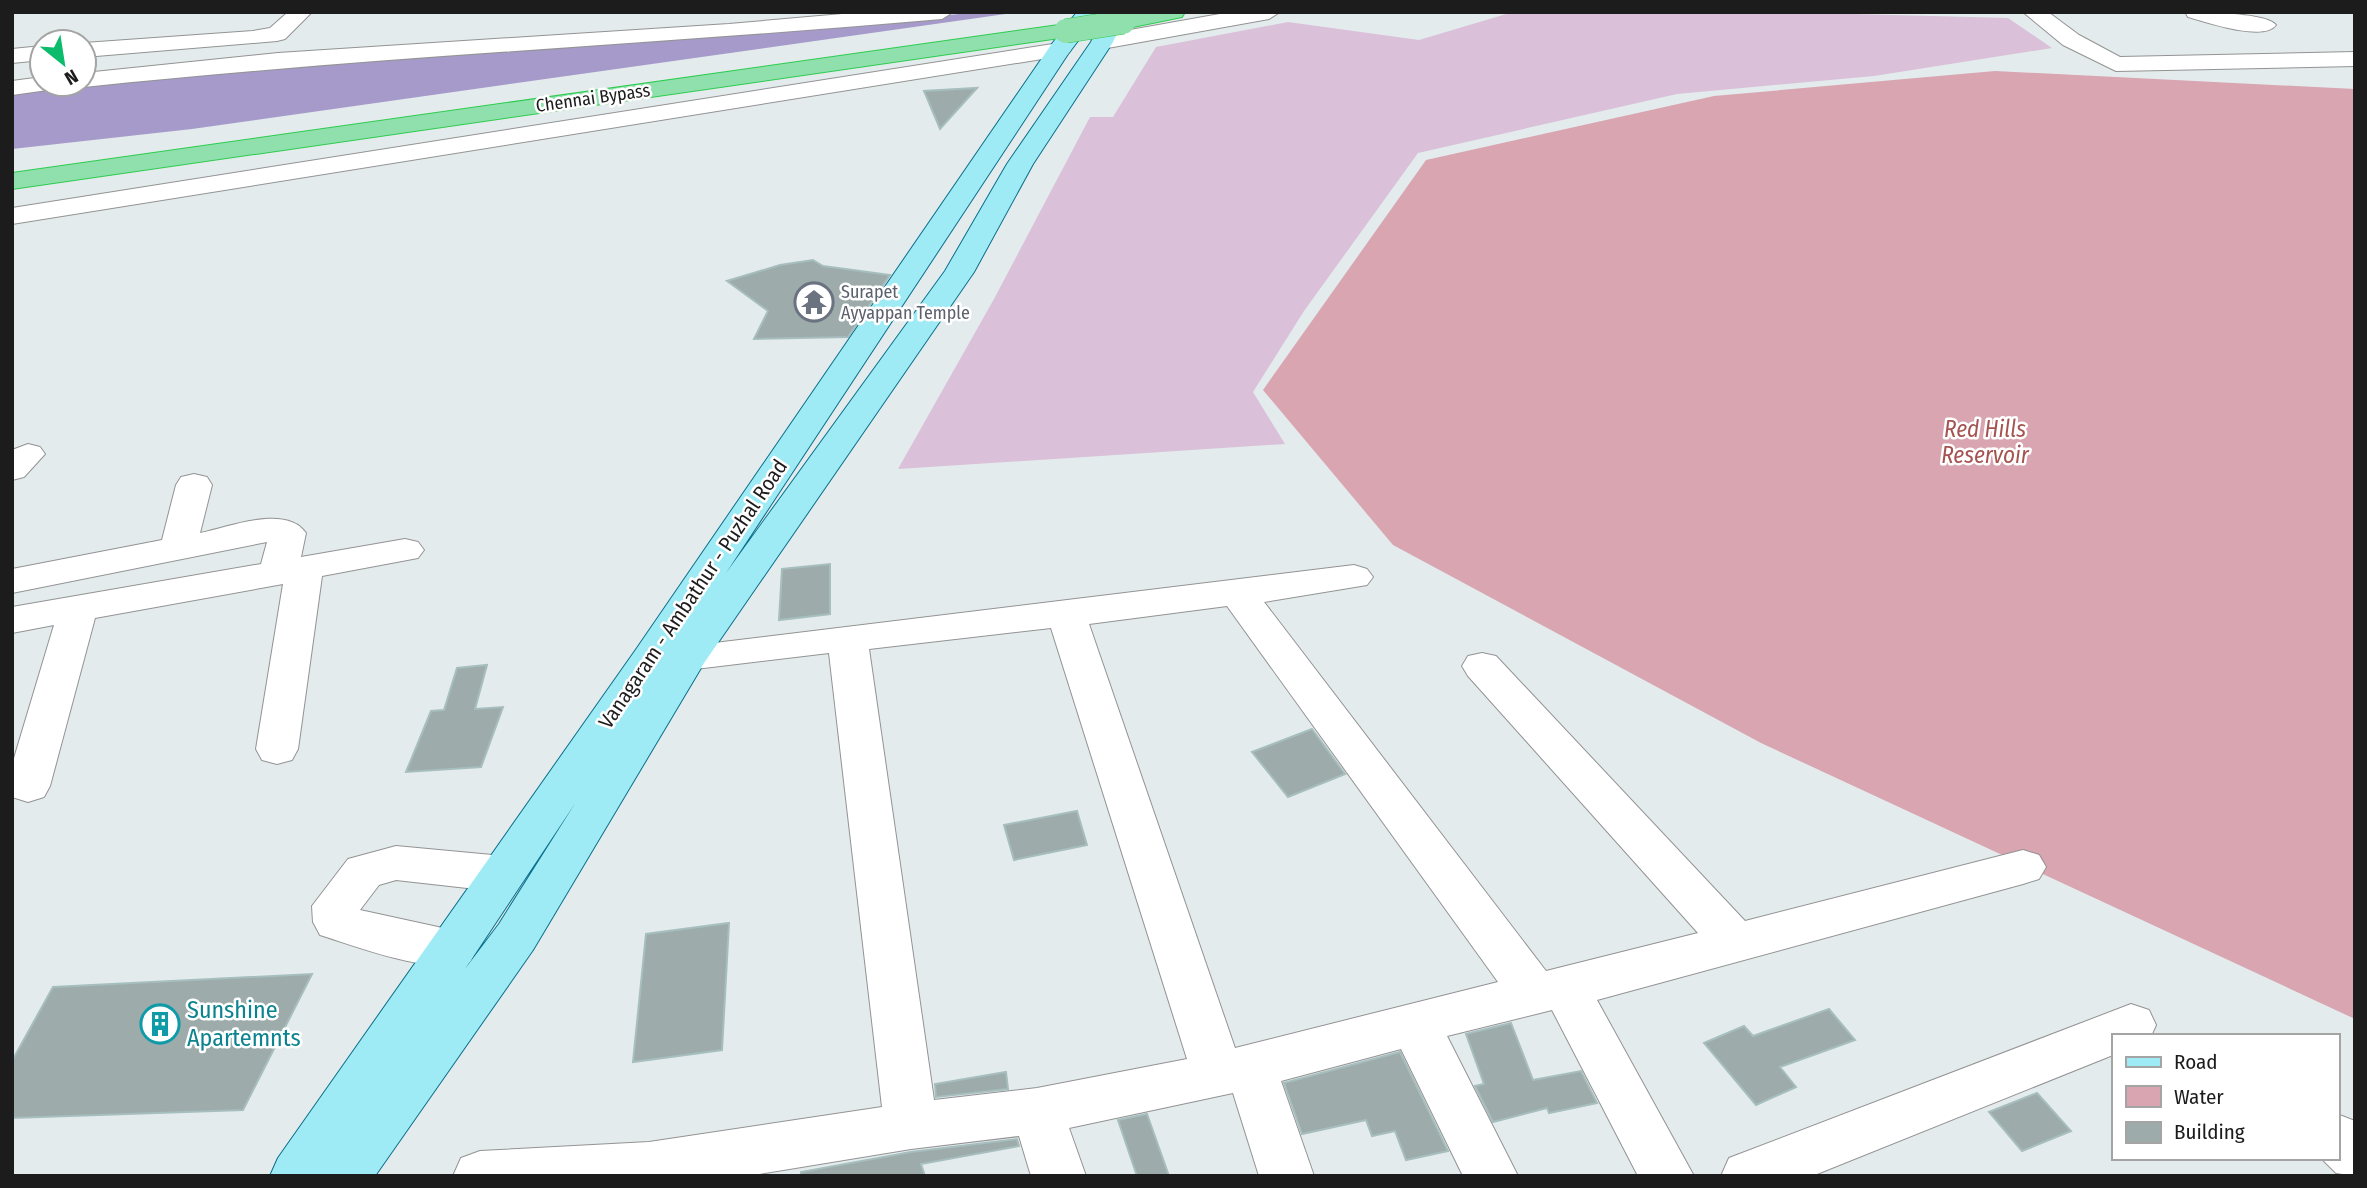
<svg xmlns="http://www.w3.org/2000/svg" width="2367" height="1188" font-family="'Fira Sans Condensed',sans-serif">
  <style>
    .forest { fill: #a69aca }
    .wetland { fill: #dac0d8 }
    .water { fill: #d8a5b1 }
    .building { fill: #9eabab; stroke: #a6bebd; stroke-width: 2 }
    .lines { fill: none; stroke-linecap: round; stroke-linejoin: round }
    .minor-casing { stroke: #939393; stroke-width: 2 }
    .major-casing { stroke: #0a6f8b; stroke-width: 2 }
    .highway-casing { stroke: #2fcb4f; stroke-width: 2 }
    .minor { fill: #fff; fill-rule: evenodd }
    .major { fill: #9febf5; fill-rule: evenodd }
    .highway { fill: #8fe0ac; fill-rule: evenodd }
    .highway-bridge-casing { stroke: #2fcb4f; stroke-width: 25; stroke-linecap: butt }
    .highway-bridge { stroke: #8fe0ac; stroke-width: 24 }
    .labels { text-anchor: middle; dominant-baseline: central; stroke-width: 5; stroke-linejoin: round; paint-order: stroke }
    .far-street-label { font-size: 18px; fill: #1c1c1c; stroke: #fff }
    .far-worship-label { font-size: 18px; fill: #5b616d; stroke: #fff; text-anchor: start }
    .street-label { font-size: 21px; fill: #1c1c1c; stroke: #fff }
    .water-label { font-size: 23px; font-style: italic; fill: #a55350; stroke: #fff }
    .near-culture-label { font-size: 24px; fill: #0d838f; stroke: #fff; text-anchor: start }
  </style>
  <rect width="100%" height="100%" fill="#e3ebed"/>
  <path class="forest" d="M 980,12 L 1020,12 L 192,129 L 12,149 L 12,92 L 278,64 L 732,36 Z"/>
  <path class="wetland" d="M 1513,12 L 1778,12 L 2008,18 L 2052,48 L 1874,76 L 1677,94 L 1418,153 L 1304,311 L 1253,392 L 1285,444 L 898,469 L 994,299 L 1090,117 L 1113,117 L 1156,47 L 1288,22 L 1419,40 Z"/>
  <path class="water" d="M 1995,71 L 2355,89 L 2355,1019 L 1761,743 L 1393,545 L 1263,390 L 1426,160 L 1714,96 Z"/>
  <path class="building" d="M 977,88 L 940,129 L 924,91 Z
    M 813,260 L 823,266 L 890,275 L 848,337 L 754,339 L 768,311 L 727,281 L 780,265 Z
    M 830,564 L 830,614 L 779,620 L 782,569 Z
    M 487,665 L 475,709 L 503,707 L 481,767 L 406,772 L 431,711 L 444,710 L 457,668 Z
    M 1312,729 L 1345,774 L 1288,797 L 1252,752 Z
    M 1077,811 L 1087,845 L 1014,860 L 1004,825 Z
    M 729,923 L 722,1050 L 633,1062 L 646,934 Z
    M 312,974 L 243,1110 L 12,1118 L 12,1061 L 53,987 Z
    M 1829,1009 L 1855,1040 L 1780,1067 L 1796,1087 L 1756,1105 L 1704,1043 L 1744,1026 L 1753,1036 Z
    M 1511,1023 L 1533,1080 L 1581,1071 L 1597,1103 L 1549,1113 L 1547,1108 L 1493,1122 L 1475,1086 L 1484,1084 L 1466,1034 Z
    M 1400,1052 L 1448,1151 L 1406,1160 L 1395,1131 L 1372,1136 L 1366,1120 L 1302,1134 L 1284,1083 Z
    M 1006,1072 L 1008,1089 L 936,1097 L 935,1084 Z
    M 2037,1093 L 2071,1131 L 2022,1151 L 1989,1112 Z
    M 1147,1114 L 1169,1176 L 1137,1176 L 1118,1120 Z
    M 1017,1139 L 1019,1146 L 921,1164 L 925,1176 L 801,1176 L 801,1172 L 911,1152 Z"/>
  <g class="lines">
    <g class="minor-casing">
      <path id="minor" d="M 288,12 L 312,12 L 285,39 L 277,41 L 84,57 L 84,43 L 253,31 L 270,28 Z
        M 865,12 L 953,12 L 942,19 C 656,44 369,57 84,87 L 75,84 L 84,84 L 84,73 L 278,53 L 729,24 Z
        M 1231,12 L 1280,12 L 1269,19 L 1102,49 L 1091,42 L 1102,35 Z
        M 2023,12 L 2048,12 L 2079,35 L 2120,57 L 2355,52 L 2355,66 L 2116,71 L 2063,45 Z
        M 2185,12 C 2202,12 2268,13 2276,25 C 2264,42 2206,22 2188,17 Z
        M 1059,43 L 1067,45 L 1071,50 L 1067,55 L 12,224 L 12,208 Z
        M 42,46 L 42,60 L 12,63 L 12,49 Z
        M 42,77 L 42,84 L 59,84 L 55,89 L 12,95 L 12,81 Z
        M 28,444 L 40,447 L 45,454 L 24,477 L 12,480 L 12,450 Z
        M 194,474 L 207,477 L 212,485 L 200,533 C 229,527 286,504 306,533 L 301,557 L 405,539 L 418,542 L 424,550 L 418,558 L 322,576 L 298,749 L 292,760 L 277,764 L 262,760 L 256,749 L 283,584 L 95,618 L 50,786 L 44,797 L 28,802 L 12,797 L 12,765 L 54,625 L 12,633 L 12,607 L 261,564 L 267,542 L 12,593 L 12,569 L 162,540 L 176,485 L 181,477 Z
        M 1354,565 L 1367,569 L 1373,577 L 1367,585 L 1264,602 L 1546,971 L 1698,933 L 1468,676 L 1462,666 L 1468,656 L 1482,653 L 1496,656 L 1745,921 L 2023,850 L 2039,855 L 2046,867 L 2039,879 L 2023,884 L 1597,1000 L 1694,1176 L 1638,1176 L 1552,1010 L 1447,1036 L 1518,1176 L 1463,1176 L 1401,1049 L 1281,1081 L 1314,1176 L 1259,1176 L 1233,1093 L 1069,1128 L 1086,1176 L 1031,1176 L 1019,1136 L 911,1149 L 747,1176 L 453,1176 L 461,1158 L 480,1151 L 649,1142 L 882,1107 L 829,653 L 687,670 L 673,666 L 667,657 L 673,648 ZM 1227,606 L 1498,982 L 1235,1048 L 1089,624 ZM 1051,628 L 1187,1059 L 1037,1088 L 934,1100 L 869,649 Z
        M 396,846 L 503,856 L 519,862 L 526,874 L 519,886 L 503,892 L 396,880 L 379,885 L 360,910 L 470,934 L 477,948 L 470,962 C 430,975 361,948 320,935 L 313,922 L 312,906 L 348,859 Z
        M 2131,1004 L 2149,1010 L 2156,1025 L 2151,1036 L 2113,1036 L 2113,1055 L 1812,1176 L 1721,1176 L 1729,1158 Z
        M 2337,1114 L 2355,1121 L 2355,1176 L 2336,1173 L 2321,1158 L 2337,1158 Z"/>
    </g>
    <g class="major-casing">
      <path id="major" d="M 1077,12 L 1100,12 L 1068,54 L 726,573 L 945,271 L 1007,164 L 1091,42 L 1105,12 L 1127,12 L 1113,42 L 1033,164 L 974,272 L 704,663 L 533,950 L 375,1176 L 270,1176 L 278,1158 L 637,648 L 1051,45 ZM 576,802 L 499,924 L 465,969 Z"/>
    </g>
    <g class="highway-casing">
      <path id="highway" d="M 1139,12 L 1185,12 L 1182,17 L 1123,29 L 1112,22 L 1115,17 Z
        M 1066,24 L 1074,26 L 1077,31 L 1074,36 L 12,189 L 12,173 Z"/>
    </g>
    <use href="#minor" class="minor"/>
    <use href="#major" class="major"/>
    <use href="#highway" class="highway"/>
    <g class="highway-bridge-casing">
      <path id="highway-bridge" d="M 1066,31 L 1123,22"/>
    </g>
    <use href="#highway-bridge" class="highway-bridge"/>
  </g>
  <defs>
    <g id="temple-ring" transform="scale(2.0125)"><circle r="9.5" fill="#fff" stroke="#6b7280" stroke-width="1.5"/><path d="M0-6L5-2H3V0L6.5 2.5H4V6H1.5V3h-3V6H-4V2.5H-6.5L-3 0V-2H-5Z" fill="#6b7280"/></g>
    <g id="building-ring" transform="scale(2.0125)"><circle r="9.5" fill="#fff" stroke="#0f9aa8" stroke-width="1.5"/><path d="M-4-6H4V6H1V3H-1V6H-4ZM-2.5-4.3h1.7v1.8h-1.7ZM.8-4.3h1.7v1.8H.8ZM-2.5-1h1.7V.8h-1.7ZM.8-1h1.7V.8H.8Z" fill="#0f9aa8"/></g>
  </defs>
  <g fill-rule="evenodd">
    <use href="#temple-ring" x="814" y="302"/>
    <use href="#building-ring" x="160" y="1024"/>
  </g>
  <g class="labels">
    <g class="far-street-label">
      <text transform="translate(593 98) rotate(-8)">Chennai Bypass</text>
    </g>
    <g class="far-worship-label">
      <text x="841" y="292">Surapet<tspan x="841" dy="21">Ayyappan Temple</tspan></text>
    </g>
    <g class="street-label">
      <text transform="translate(693 594) rotate(-56)">Vanagaram - Ambathur - Puzhal Road</text>
    </g>
    <g class="water-label">
      <text x="1985" y="429">Red Hills<tspan x="1985" dy="26">Reservoir</tspan></text>
    </g>
    <g class="near-culture-label">
      <text x="187" y="1010">Sunshine<tspan x="187" dy="28">Apartemnts</tspan></text>
    </g>
  </g>
  <rect width="2367" height="1188" fill="none" stroke="#1c1c1c" stroke-width="28"/>
  <rect x="2112" y="1034" width="228" height="126" fill="#ffffff" stroke="#a4a4a4" stroke-width="2"/>
  <rect x="2126" y="1057" width="35" height="10" fill="#9febf5" stroke="#a4a4a4" stroke-width="2"/>
  <text x="2174" y="1069" font-size="21" fill="#1c1c1c">Road</text>
  <rect x="2126" y="1086" width="35" height="21" fill="#d8a5b1" stroke="#a4a4a4" stroke-width="2"/>
  <text x="2174" y="1104" font-size="21" fill="#1c1c1c">Water</text>
  <rect x="2126" y="1122" width="35" height="21" fill="#9eabab" stroke="#a4a4a4" stroke-width="2"/>
  <text x="2174" y="1139" font-size="21" fill="#1c1c1c">Building</text>
  <g transform="translate(63 63) rotate(150)"><circle r="33" fill="#ffffff" stroke="#a4a4a4" stroke-width="2"/>
  <path d="M0-5L12 26L0 18L-12 26Z" fill="#0dbb6c"/>
  <text y="-10" font-size="19" font-weight="bold" text-anchor="middle" fill="#1c1c1c">N</text>
  </g>
</svg>
